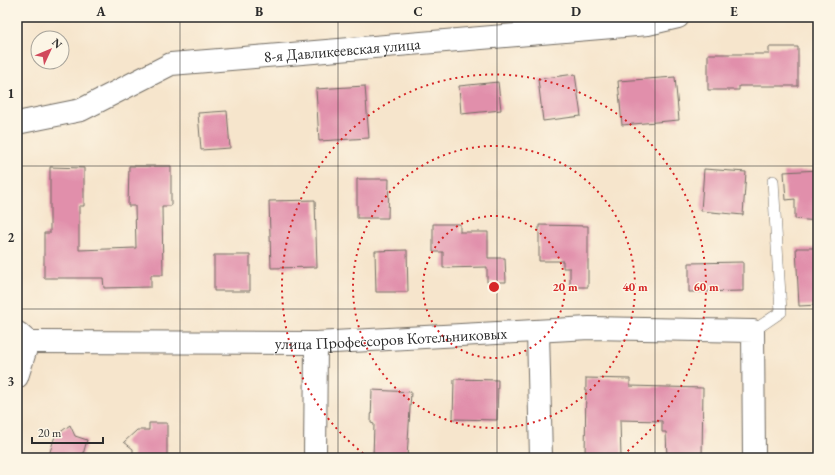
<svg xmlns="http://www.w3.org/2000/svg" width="835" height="475" font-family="'EB Garamond',serif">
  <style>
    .building { fill: #e18fab }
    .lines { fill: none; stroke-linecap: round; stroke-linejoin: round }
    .service-casing { stroke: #726c63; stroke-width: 12 }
    .minor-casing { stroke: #726c63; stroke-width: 24 }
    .service { stroke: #fff; stroke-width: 11 }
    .minor { stroke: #fff; stroke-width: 22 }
    .grid { fill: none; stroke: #2b2b2b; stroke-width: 1; stroke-opacity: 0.55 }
    .ring { fill: none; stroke: #d62828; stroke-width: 2; stroke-dasharray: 2 4 }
    .labels { text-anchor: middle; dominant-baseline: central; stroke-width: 3; stroke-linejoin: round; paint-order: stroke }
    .street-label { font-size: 16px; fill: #2b2b2b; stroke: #fcf5e5 }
    .centre { fill: #d62828; stroke: #fcf5e5; stroke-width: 2 }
    .ring-label { font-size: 12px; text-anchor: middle; font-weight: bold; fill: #d62828; stroke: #fcf5e5; stroke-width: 3; stroke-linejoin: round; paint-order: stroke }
    .neatline { fill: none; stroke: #2b2b2b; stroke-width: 1.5 }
    .grid-label { font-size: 13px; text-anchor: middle; font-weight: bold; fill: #2b2b2b }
  </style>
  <rect width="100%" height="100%" fill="#fcf5e5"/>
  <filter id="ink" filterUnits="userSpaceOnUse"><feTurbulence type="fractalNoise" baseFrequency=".025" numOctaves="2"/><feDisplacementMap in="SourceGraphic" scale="8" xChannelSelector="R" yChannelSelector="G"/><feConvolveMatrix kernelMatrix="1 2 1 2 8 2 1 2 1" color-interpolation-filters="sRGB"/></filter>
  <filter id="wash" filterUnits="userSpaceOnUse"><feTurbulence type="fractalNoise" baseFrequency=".012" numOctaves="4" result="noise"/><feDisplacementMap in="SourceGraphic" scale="16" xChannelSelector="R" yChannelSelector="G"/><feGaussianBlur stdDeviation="0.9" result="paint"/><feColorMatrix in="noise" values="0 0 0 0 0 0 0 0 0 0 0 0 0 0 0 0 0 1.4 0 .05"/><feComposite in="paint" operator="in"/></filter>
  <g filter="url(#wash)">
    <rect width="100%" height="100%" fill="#f6e5cc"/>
    <g id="blocks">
      <path class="building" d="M 769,47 L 798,47 L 798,86 L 739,86 L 739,90 L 708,90 L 708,54 L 769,54 Z
        M 575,74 L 581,116 L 543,121 L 538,79 Z
        M 675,77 L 679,120 L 622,125 L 618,81 Z
        M 498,82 L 501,110 L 461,114 L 459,86 Z
        M 365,86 L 369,138 L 319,141 L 316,89 Z
        M 227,111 L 230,148 L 201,150 L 198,113 Z
        M 129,166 L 171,166 L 171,206 L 162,206 L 163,275 L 151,275 L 151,287 L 104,288 L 103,278 L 44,278 L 44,233 L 50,233 L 50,167 L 84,168 L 84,206 L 79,206 L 79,250 L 136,248 L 135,206 L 128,206 Z
        M 704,169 L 746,172 L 743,215 L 701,211 Z
        M 818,170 L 818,221 L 795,219 L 795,199 L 786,200 L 784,172 Z
        M 357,179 L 389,179 L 388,218 L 357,218 Z
        M 315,200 L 317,267 L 271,268 L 269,201 Z
        M 433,224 L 460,224 L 460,232 L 488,232 L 488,258 L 505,258 L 506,282 L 487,282 L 487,267 L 443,268 L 443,252 L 433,252 Z
        M 539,225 L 588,226 L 588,287 L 570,287 L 570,268 L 563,268 L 563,261 L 539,261 Z
        M 796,248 L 818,248 L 818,305 L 799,306 Z
        M 407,250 L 408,292 L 376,292 L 375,251 Z
        M 214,255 L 250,255 L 250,291 L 214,291 Z
        M 743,262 L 743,291 L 689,292 L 689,263 Z
        M 586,378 L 630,379 L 630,386 L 703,388 L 702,458 L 667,458 L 666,432 L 662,432 L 662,421 L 620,420 L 621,458 L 585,458 Z
        M 454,379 L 498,380 L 497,420 L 453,419 Z
        M 372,390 L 411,392 L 407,458 L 373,458 L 374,424 L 371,423 Z
        M 149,423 L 167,423 L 167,458 L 133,458 L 133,449 L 124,442 L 137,430 L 149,430 Z
        M 70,425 L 75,436 L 87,440 L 82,458 L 48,458 L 55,436 Z"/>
    </g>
  </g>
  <g filter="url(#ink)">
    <use href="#blocks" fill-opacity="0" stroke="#726c63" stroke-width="1"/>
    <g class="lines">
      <g class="service-casing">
        <path id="service" d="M 753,331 L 781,312 L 773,181"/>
      </g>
      <g class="minor-casing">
        <g id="minor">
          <path id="s1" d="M 17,123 L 81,110 L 171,64 L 648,24 L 678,17"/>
          <path d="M 538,331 L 541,458"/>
          <path id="s2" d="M 28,342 L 316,343 L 589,328 L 753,331 L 754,458"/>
          <path d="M 17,377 L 28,342 L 18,333"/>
          <path d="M 315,458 L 316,343"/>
        </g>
      </g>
      <use href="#service" class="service"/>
      <use href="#minor" class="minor"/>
    </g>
  </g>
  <path class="grid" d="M 180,17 L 180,458M 338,17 L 338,458M 497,17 L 497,458M 655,17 L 655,458M 17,166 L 818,166M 17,309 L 818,309"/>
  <g class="ring">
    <circle cx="494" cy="287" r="71"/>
    <circle cx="494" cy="287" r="141"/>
    <path d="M368 457A212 212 0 1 1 620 457"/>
  </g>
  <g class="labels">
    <g class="street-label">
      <text stroke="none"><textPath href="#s1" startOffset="338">8-я Давликеевская улица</textPath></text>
      <text stroke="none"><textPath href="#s2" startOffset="363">улица Профессоров Котельниковых</textPath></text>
    </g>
  </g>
  <circle cx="494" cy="287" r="6" class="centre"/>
  <g class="ring-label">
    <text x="565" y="291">20 m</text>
    <text x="635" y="291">40 m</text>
    <text x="706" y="291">60 m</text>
  </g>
  <rect width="835" height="475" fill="none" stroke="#fcf5e5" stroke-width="44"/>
  <g transform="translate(50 50) rotate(46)"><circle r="19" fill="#fcf5e5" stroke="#a8a49b"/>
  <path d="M0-3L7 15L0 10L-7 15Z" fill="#d1495b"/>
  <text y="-6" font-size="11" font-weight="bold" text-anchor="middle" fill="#2b2b2b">N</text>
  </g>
  <path d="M32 437v6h71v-6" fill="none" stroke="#2b2b2b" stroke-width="2"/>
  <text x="38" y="437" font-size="12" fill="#2b2b2b" stroke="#fcf5e5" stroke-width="3" paint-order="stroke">20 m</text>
  <rect x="22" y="22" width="791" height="431" class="neatline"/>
  <g class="grid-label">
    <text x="101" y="16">A</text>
    <text x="259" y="16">B</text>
    <text x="418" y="16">C</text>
    <text x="576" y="16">D</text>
    <text x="734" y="16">E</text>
    <text x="11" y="98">1</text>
    <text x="11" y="242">2</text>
    <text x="11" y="386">3</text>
  </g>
</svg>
